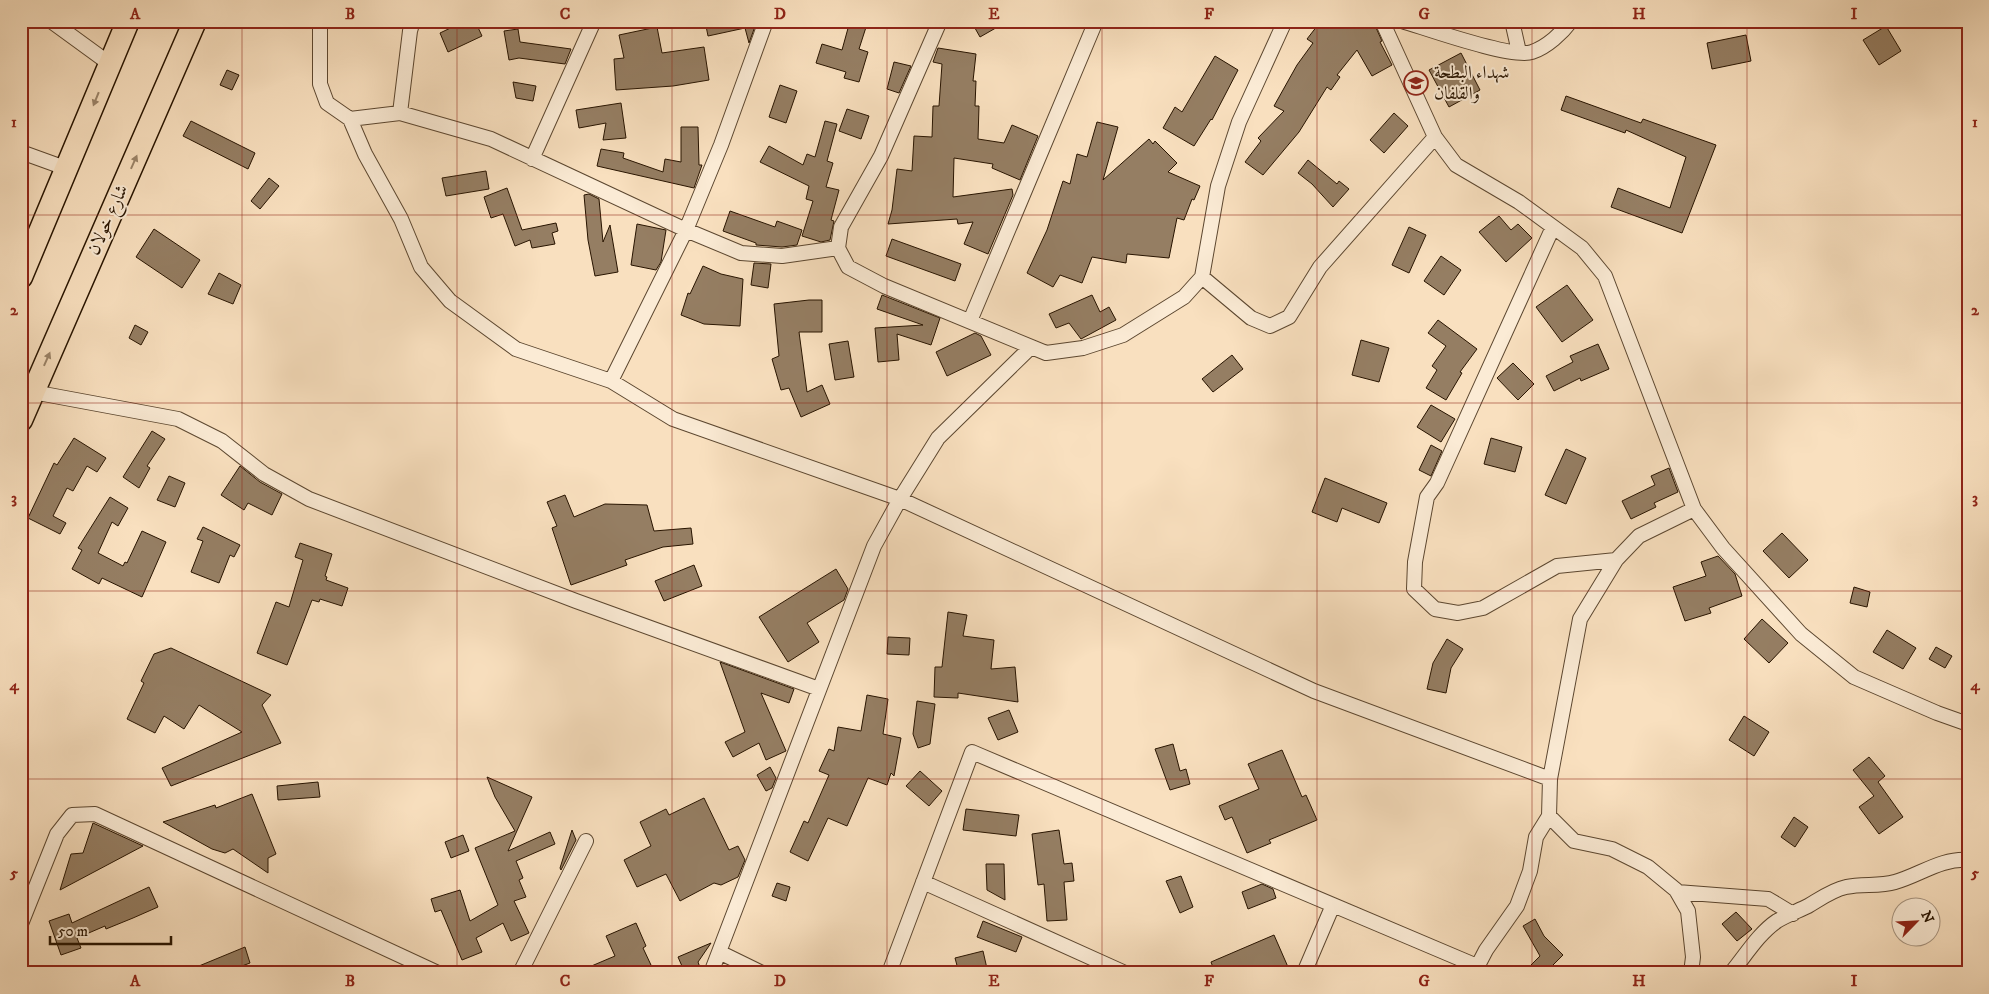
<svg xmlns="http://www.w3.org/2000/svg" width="1989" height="994" font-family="'IM FELL DW Pica',Amiri,serif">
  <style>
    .building { fill: #957e63; stroke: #281400 }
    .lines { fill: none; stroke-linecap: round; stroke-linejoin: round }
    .street-casing { stroke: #5c4730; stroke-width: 16 }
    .primary-casing { stroke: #281400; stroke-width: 25 }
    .street { stroke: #fbebd5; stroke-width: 14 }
    .primary { stroke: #f9e0bf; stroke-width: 22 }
    .oneway { fill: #9b8469 }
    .grid { fill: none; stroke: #8f2418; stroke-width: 1; stroke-opacity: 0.55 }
    .labels { text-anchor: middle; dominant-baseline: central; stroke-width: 4; stroke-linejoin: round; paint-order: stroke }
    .poi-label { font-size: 18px; fill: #281400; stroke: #fbebd5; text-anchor: start }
    .street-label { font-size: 18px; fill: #281400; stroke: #fbebd5 }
    .neatline { fill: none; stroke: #8f2418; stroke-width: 2 }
    .grid-label { font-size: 16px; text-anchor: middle; font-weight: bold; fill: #8f2418 }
  </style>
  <rect width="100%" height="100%" fill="#f9e0bf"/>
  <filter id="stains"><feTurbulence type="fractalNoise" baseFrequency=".004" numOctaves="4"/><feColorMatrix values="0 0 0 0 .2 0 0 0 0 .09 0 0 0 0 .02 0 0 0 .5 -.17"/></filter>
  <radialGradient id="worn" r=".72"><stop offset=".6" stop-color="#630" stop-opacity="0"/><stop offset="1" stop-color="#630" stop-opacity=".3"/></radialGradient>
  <path class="building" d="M 465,21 L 475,21 L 482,36 L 448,52 L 440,33 Z
    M 705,21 L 757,21 L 749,43 L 745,28 L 708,36 Z
    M 850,21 L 868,21 L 859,49 L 868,52 L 859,82 L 844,78 L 846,72 L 816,63 L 822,44 L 842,50 Z
    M 971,21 L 1008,21 L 980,37 Z
    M 1321,21 L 1373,21 L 1382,41 L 1380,42 L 1392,65 L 1372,76 L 1357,50 L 1337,75 L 1340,77 L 1331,90 L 1327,87 L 1299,132 L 1263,175 L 1245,162 L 1261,141 L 1258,138 L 1284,111 L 1274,106 L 1297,65 L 1313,43 L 1307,39 Z
    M 1886,26 L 1901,51 L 1879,65 L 1863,40 Z
    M 657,27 L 662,53 L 704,47 L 709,80 L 673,86 L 616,90 L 614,59 L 624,58 L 619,35 Z
    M 518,29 L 520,42 L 571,49 L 565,64 L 519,58 L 509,60 L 504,31 Z
    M 1746,35 L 1751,61 L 1712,69 L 1707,43 Z
    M 938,48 L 976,54 L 973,81 L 976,81 L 975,106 L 979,106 L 978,139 L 1004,143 L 1012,125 L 1038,136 L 1020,180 L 992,168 L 993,164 L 954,158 L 953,197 L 1012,189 L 1013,195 L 988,254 L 964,244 L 973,222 L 958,224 L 957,219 L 888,224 L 892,210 L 897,169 L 912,171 L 914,136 L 932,137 L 933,106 L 939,106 L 942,64 L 933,62 Z
    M 1461,53 L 1480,90 L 1449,107 L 1429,70 Z
    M 1215,56 L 1238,70 L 1212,120 L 1211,119 L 1194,146 L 1163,128 L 1175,107 L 1182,112 Z
    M 894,62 L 911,66 L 899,93 L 887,89 Z
    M 227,70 L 239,75 L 232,90 L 220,85 Z
    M 513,82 L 536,86 L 533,101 L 516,98 Z
    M 780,85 L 797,91 L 786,123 L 769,117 Z
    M 1566,96 L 1641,123 L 1643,119 L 1716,145 L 1682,233 L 1611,207 L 1618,188 L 1670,208 L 1686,157 L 1626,130 L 1625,133 L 1561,110 Z
    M 621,103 L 626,138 L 603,140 L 606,123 L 579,128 L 576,110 Z
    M 847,109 L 869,116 L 861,139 L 839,131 Z
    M 1394,113 L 1408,126 L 1384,153 L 1370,140 Z
    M 191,121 L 255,153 L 248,169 L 183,136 Z
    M 825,121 L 837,124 L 827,161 L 833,163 L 826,187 L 839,190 L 831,220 L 834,221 L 830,240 L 821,242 L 802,236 L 813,201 L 806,199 L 809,186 L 760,162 L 769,146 L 803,165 L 807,154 L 815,157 Z
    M 1097,122 L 1118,127 L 1103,180 L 1149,139 L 1153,144 L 1155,141 L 1177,163 L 1168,172 L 1200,186 L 1194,200 L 1192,199 L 1184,220 L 1177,218 L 1169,258 L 1127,254 L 1126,263 L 1092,257 L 1082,283 L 1060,275 L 1053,287 L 1027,273 L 1047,230 L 1063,181 L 1070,184 L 1077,154 L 1087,157 Z
    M 681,127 L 698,127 L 699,165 L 702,165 L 694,188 L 597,166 L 601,149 L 624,153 L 623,158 L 663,172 L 665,159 L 681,162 Z
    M 1308,160 L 1337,184 L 1339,181 L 1349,189 L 1333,207 L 1312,184 L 1298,173 Z
    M 486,171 L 489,189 L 446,196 L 442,178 Z
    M 269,178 L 279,186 L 260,209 L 251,201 Z
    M 507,188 L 522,230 L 556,223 L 558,231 L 552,233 L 555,244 L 532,248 L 530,240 L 515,246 L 503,214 L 491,218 L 484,197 Z
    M 589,194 L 599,199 L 603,242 L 610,225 L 618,272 L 595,276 L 588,240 L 584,195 Z
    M 730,211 L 775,227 L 777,221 L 802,230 L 797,245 L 782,247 L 756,245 L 756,243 L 723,231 Z
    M 1499,216 L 1511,230 L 1518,224 L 1532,238 L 1506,262 L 1479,232 Z
    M 637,224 L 666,230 L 661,262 L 656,270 L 631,265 Z
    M 1409,227 L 1426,235 L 1409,273 L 1392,265 Z
    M 154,229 L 200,260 L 182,288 L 136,257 Z
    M 892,239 L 961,264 L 955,281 L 886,256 Z
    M 1441,256 L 1461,270 L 1444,295 L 1424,281 Z
    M 754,263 L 771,264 L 768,288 L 751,285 Z
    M 703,266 L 721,274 L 743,279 L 740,326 L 704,324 L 681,315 L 688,293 L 690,294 Z
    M 219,273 L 241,285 L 233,304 L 208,294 Z
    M 1567,285 L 1593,320 L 1562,342 L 1536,307 Z
    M 882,295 L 940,318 L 931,345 L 897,334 L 899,360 L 878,362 L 875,328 L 923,325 L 877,309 Z
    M 1092,295 L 1100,312 L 1109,307 L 1116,320 L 1081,339 L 1069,323 L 1056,328 L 1049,314 Z
    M 809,300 L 822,300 L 822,332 L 799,332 L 807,392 L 822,385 L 830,404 L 801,417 L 789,388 L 781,390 L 772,359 L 779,356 L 774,304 Z
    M 1438,320 L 1477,349 L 1460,372 L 1462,373 L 1446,400 L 1426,388 L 1437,370 L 1432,366 L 1446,346 L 1428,333 Z
    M 135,325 L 148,332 L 141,345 L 129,338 Z
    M 975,333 L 981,336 L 991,355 L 947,376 L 936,352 Z
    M 1361,340 L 1389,348 L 1379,382 L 1352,375 Z
    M 848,341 L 854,377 L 835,380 L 829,344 Z
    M 1598,344 L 1609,369 L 1581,381 L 1580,378 L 1554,391 L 1546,376 L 1573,362 L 1570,356 Z
    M 1232,355 L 1243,369 L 1213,392 L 1202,379 Z
    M 1513,363 L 1534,384 L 1518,400 L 1497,378 Z
    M 1431,405 L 1455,419 L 1441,442 L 1417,427 Z
    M 152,431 L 165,439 L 147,466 L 150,468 L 139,488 L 123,477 Z
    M 74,438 L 106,458 L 97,472 L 87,466 L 73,491 L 67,488 L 53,516 L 66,523 L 60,534 L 28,518 L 54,463 L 57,465 Z
    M 1491,438 L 1522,447 L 1515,472 L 1484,464 Z
    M 1431,445 L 1442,451 L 1431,476 L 1419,470 Z
    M 1566,449 L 1586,458 L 1566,504 L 1545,495 Z
    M 240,466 L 260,482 L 282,494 L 272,515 L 248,503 L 244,510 L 221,495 Z
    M 1669,468 L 1678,492 L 1654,503 L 1656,507 L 1631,519 L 1622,501 L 1655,485 L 1651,476 Z
    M 169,476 L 185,483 L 175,507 L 157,500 Z
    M 1325,478 L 1387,503 L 1379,523 L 1342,508 L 1337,522 L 1312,512 Z
    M 565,495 L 574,517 L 605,504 L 647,505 L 654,531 L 691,528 L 693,544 L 663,547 L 625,560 L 627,565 L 571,585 L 552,528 L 557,526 L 547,502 Z
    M 110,497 L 128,508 L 118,526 L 112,522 L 98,553 L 123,566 L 125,562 L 127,563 L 142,531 L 166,542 L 142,597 L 102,578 L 99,584 L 72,569 L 82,550 L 78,548 Z
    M 203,527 L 240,545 L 234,557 L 230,555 L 219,583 L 191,572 L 203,541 L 197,539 Z
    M 1782,533 L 1808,560 L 1789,578 L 1763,551 Z
    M 300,543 L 332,554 L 325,576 L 327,577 L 326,580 L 348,588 L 342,606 L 320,599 L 319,602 L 312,600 L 287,665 L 257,653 L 276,602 L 289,607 L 303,560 L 295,557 Z
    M 1718,556 L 1735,574 L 1742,596 L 1709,608 L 1711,613 L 1685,621 L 1673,587 L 1706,576 L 1701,562 Z
    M 694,565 L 702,586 L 664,601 L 655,581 Z
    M 836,569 L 848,589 L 844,600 L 807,623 L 819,642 L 788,662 L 759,617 Z
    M 1854,587 L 1870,592 L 1867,607 L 1850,603 Z
    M 948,612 L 967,615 L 963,636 L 994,640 L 991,669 L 1015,667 L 1018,702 L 958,693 L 958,698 L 934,697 L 935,667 L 942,667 Z
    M 1762,619 L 1788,643 L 1769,663 L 1744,639 Z
    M 1887,630 L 1916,648 L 1903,669 L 1873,652 Z
    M 888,637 L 910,638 L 909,655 L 887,654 Z
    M 1447,639 L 1463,649 L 1451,668 L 1446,693 L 1427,689 L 1433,663 Z
    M 1936,647 L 1952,656 L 1945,668 L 1929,659 Z
    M 171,648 L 271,695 L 262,705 L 281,743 L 171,786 L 162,768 L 242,732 L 199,705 L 184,729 L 164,716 L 155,733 L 127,719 L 144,683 L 141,681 L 154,654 Z
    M 720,662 L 794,689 L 789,703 L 761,693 L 786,751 L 766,760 L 759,743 L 733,757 L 725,742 L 745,732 Z
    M 867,695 L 888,699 L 883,734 L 901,738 L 894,776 L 891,773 L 887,785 L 868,778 L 847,826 L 828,818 L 808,861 L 790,852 L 804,821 L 808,823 L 829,775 L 819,771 L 829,749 L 834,751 L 838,727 L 861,731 Z
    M 917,701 L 935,704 L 930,744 L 918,748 L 913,734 Z
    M 1009,710 L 1018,732 L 998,740 L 988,718 Z
    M 1744,716 L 1769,732 L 1754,756 L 1729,740 Z
    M 1173,744 L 1180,771 L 1186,769 L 1190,784 L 1170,790 L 1155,749 Z
    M 1282,750 L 1302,797 L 1306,795 L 1317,820 L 1269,840 L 1271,843 L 1247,853 L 1232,817 L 1225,820 L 1219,806 L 1259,789 L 1248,764 Z
    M 1869,757 L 1885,776 L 1878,782 L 1903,817 L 1879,834 L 1859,807 L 1874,796 L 1853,770 Z
    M 770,767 L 776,778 L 772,788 L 766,791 L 757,775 Z
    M 920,771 L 942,791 L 929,806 L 906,786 Z
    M 487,777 L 532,797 L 508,851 L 550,832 L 555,844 L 516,861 L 523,878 L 519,880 L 526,897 L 514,901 L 529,933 L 511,941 L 503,923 L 476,938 L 482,952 L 462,960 L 441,910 L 435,912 L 431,899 L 460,890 L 470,921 L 498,905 L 475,848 L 515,831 L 495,797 Z
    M 318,782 L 320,797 L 278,800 L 277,786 Z
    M 252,794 L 276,854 L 268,858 L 268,873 L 233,849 L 225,853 L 212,849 L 163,822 L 215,805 L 216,808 Z
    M 704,798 L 729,850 L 738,846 L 745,860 L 738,877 L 721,885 L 714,883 L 680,901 L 666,874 L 637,887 L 624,860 L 651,846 L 640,822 L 666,809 L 669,815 Z
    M 966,809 L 1019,815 L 1016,836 L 963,830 Z
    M 1794,817 L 1808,827 L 1795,847 L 1781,837 Z
    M 93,823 L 143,846 L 60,890 L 71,854 L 83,853 Z
    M 572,830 L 576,840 L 561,870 L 560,868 Z
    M 1059,830 L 1064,864 L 1072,863 L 1074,881 L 1064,882 L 1067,920 L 1047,921 L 1044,884 L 1038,885 L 1032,834 Z
    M 463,835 L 469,851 L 451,858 L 445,842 Z
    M 986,864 L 1004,864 L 1005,900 L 987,890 Z
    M 1181,876 L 1193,907 L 1180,913 L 1166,881 Z
    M 777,883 L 790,887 L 786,901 L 772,896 Z
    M 1262,884 L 1273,889 L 1276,898 L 1248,909 L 1242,892 Z
    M 149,887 L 158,907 L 133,918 L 106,929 L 105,926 L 77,938 L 81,948 L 61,955 L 49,921 L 69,914 L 72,923 Z
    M 1736,912 L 1752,929 L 1737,941 L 1722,924 Z
    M 1535,919 L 1544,936 L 1563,955 L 1545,973 L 1523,973 L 1540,956 L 1523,926 Z
    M 983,921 L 1022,937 L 1016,952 L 977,937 Z
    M 636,923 L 646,946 L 643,948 L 651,965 L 633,973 L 575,973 L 615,956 L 606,936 Z
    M 1274,935 L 1288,967 L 1274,973 L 1215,973 L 1211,962 Z
    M 711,943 L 698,962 L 702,973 L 685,973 L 678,957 Z
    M 245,947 L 250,963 L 223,973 L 182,973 Z
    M 983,951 L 988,973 L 959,973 L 955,958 Z"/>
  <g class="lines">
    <g class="street-casing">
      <path id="street" d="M 51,21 L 110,64
        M 320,21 L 320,84 L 327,103 L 350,119 L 400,113 L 491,139 L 686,230 L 741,253 L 782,256 L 838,248
        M 940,21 L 881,156 L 841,227 L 838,248 L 848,267 L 884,286 L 1046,353 L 1083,348 L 1123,335 L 1184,297 L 1202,277 L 1218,186 L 1239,122 L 1285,21
        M 1382,21 L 1435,137 L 1456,165 L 1519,202 L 1582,248 L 1605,276 L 1694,509 L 1723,548 L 1801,634 L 1854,677 L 1937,713 L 1968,724
        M 1402,21 C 1426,28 1512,59 1532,52 C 1547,47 1562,33 1571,21
        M 1512,21 L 1519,52
        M 400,113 L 410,31 L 413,21
        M 350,119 L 365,154 L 401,219 L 421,267 L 450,301 L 516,349 L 611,381 L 673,419 L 900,499 L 1314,691 L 1550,779
        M 21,152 L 68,169
        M 532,159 L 594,21
        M 1553,227 L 1437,483 L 1427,497 L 1415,562 L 1414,589 L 1435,609 L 1458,613 L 1483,608 L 1557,566 L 1616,560
        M 1202,277 L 1251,318 L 1270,326 L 1289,317 L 1320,267 L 1435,137
        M 970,321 L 1096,21
        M 611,381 L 686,230 L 721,145 L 766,21
        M 21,388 L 33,392 L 178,419 L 222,441 L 264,474 L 309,499 L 576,601 L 819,689
        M 1549,816 L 1550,779 L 1580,619 L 1616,560 L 1639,536 L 1694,509
        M 923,882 L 1125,973
        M 1677,892 L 1768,899 L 1793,914
        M 21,924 L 57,834 L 72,815 L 95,814 L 438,973
        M 719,952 L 762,973
        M 520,973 L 586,841
        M 711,973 L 874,546 L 900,499 L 938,438 L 1031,347
        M 889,973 L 972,752 L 1477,966
        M 1304,973 L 1333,905
        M 1474,973 L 1486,950 L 1517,906 L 1530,871 L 1536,837 L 1549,816 L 1574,841 L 1612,849 L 1648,867 L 1676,890 L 1688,911 L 1693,957 L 1691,973
        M 1731,973 C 1745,956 1759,933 1777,921 C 1787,915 1798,911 1808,906 C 1820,899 1832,890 1846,887 C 1862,883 1879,887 1895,882 C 1920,875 1941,858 1968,860"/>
    </g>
    <g class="primary-casing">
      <path id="primary" d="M 21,277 L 128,21
        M 21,420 L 195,21"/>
    </g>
    <use href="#street" class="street"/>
    <use href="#primary" class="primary"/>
  </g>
  <defs><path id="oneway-solid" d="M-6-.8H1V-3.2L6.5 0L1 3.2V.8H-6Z" transform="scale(1.25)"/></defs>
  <g class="oneway">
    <use href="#oneway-solid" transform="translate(96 99) rotate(112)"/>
    <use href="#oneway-solid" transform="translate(134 162) rotate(-66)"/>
    <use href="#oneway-solid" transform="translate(47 359) rotate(-66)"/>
  </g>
  <path class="grid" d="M 242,21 L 242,973M 457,21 L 457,973M 672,21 L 672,973M 887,21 L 887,973M 1102,21 L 1102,973M 1317,21 L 1317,973M 1532,21 L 1532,973M 1747,21 L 1747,973M 21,215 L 1968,215M 21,403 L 1968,403M 21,591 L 1968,591M 21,779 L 1968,779"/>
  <defs>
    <g id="school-ring" transform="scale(1.25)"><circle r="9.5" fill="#fbebd5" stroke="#8f2418" stroke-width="1.5"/><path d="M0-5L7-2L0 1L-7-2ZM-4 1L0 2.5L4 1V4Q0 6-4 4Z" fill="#8f2418"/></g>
  </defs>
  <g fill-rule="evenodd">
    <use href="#school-ring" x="1416" y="83"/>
  </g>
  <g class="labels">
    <g class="poi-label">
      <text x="1434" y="73">شهداء البطحة<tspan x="1434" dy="21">والقلفان</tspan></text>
    </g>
    <g class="street-label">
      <text transform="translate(108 220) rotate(-66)">شارع خولان</text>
    </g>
  </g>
  <rect width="1989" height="994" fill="none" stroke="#f9e0bf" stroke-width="55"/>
  <g transform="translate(1916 922) rotate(66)"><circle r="24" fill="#fbebd5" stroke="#a79580"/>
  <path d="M0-4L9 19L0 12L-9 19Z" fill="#8f2418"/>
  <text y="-8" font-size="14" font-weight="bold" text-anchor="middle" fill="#281400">N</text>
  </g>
  <path d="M50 936v8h121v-8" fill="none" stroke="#281400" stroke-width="2.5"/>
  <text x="58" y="936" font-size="15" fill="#281400" stroke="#fbebd5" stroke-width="4" paint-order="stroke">50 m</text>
  <rect x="28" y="28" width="1934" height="938" class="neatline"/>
  <g class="grid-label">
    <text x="135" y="19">A</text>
    <text x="350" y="19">B</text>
    <text x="565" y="19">C</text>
    <text x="780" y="19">D</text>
    <text x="994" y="19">E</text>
    <text x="1209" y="19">F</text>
    <text x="1424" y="19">G</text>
    <text x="1639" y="19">H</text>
    <text x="1854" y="19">I</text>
    <text x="14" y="127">1</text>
    <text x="1975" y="127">1</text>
    <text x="14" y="315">2</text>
    <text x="1975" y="315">2</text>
    <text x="14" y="503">3</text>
    <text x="1975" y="503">3</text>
    <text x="14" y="690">4</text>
    <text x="1975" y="690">4</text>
    <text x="14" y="878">5</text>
    <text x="1975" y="878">5</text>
    <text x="135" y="986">A</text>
    <text x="350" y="986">B</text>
    <text x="565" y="986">C</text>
    <text x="780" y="986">D</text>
    <text x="994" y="986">E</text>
    <text x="1209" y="986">F</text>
    <text x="1424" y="986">G</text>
    <text x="1639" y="986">H</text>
    <text x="1854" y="986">I</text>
  </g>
  <rect width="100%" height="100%" filter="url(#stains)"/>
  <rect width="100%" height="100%" fill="url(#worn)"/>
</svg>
